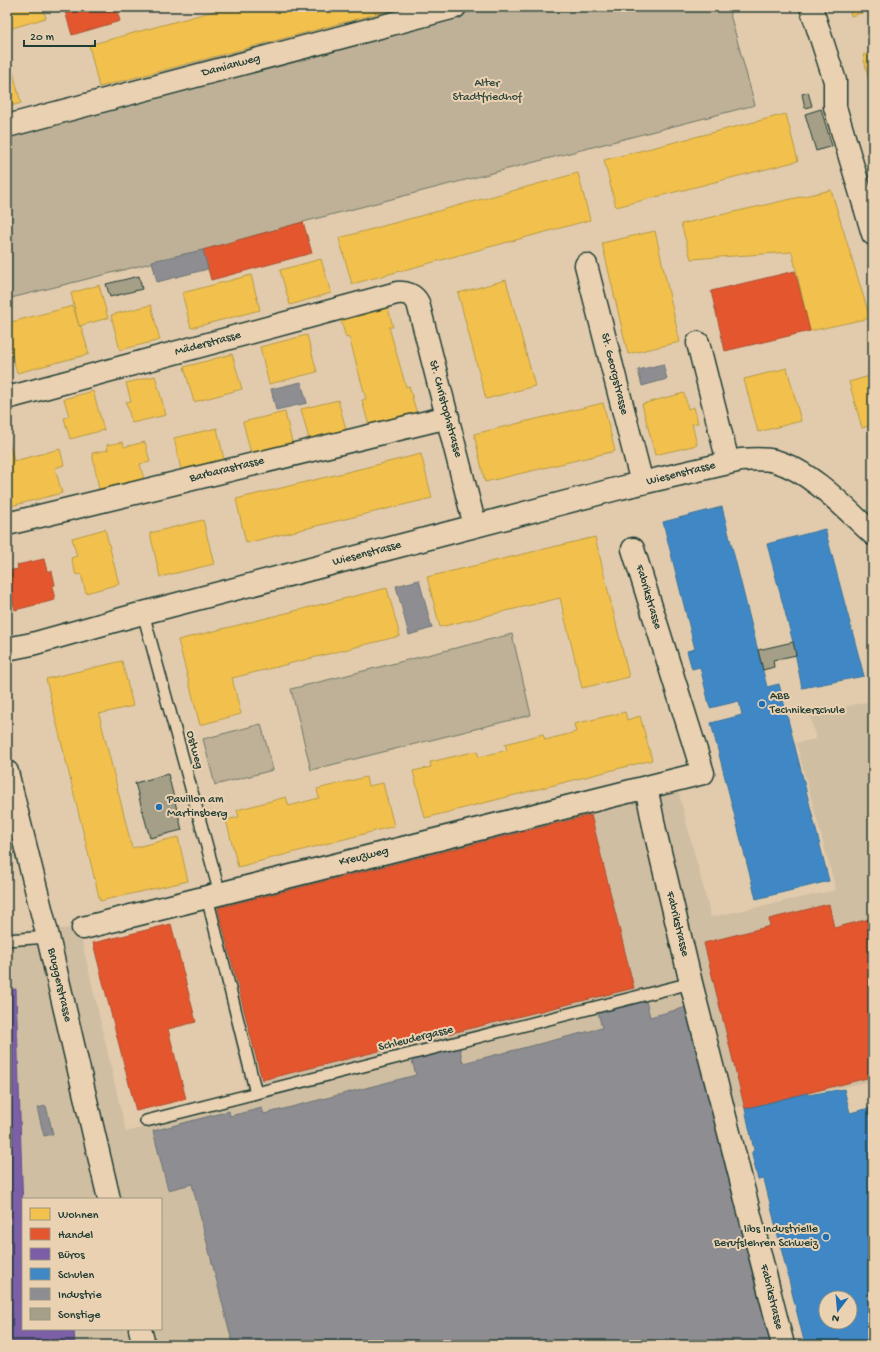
<svg xmlns="http://www.w3.org/2000/svg" width="880" height="1352" font-family="'Gochi Hand',sans-serif">
  <style>
    .built { fill: #d0bea2; fill-rule: evenodd }
    .green { fill: #beb197; stroke: #6e7766 }
    .homes { fill: #f2c14e; stroke: #b39946 }
    .shops { fill: #e4572e; stroke: #a94f30 }
    .offices { fill: #7b5ea7; stroke: #5f5484 }
    .schools { fill: #3f88c5; stroke: #35729a; fill-rule: evenodd }
    .industry { fill: #8d8d92; stroke: #6c7576 }
    .building { fill: #a59f88; stroke: #1f3d34 }
    .lines { fill: none; stroke-linecap: round; stroke-linejoin: round }
    .service-casing { stroke: #1f3d34; stroke-width: 14 }
    .minor-casing { stroke: #1f3d34; stroke-width: 25 }
    .primary-casing { stroke: #1f3d34; stroke-width: 25 }
    .service { stroke: #ead1b2; stroke-width: 11 }
    .minor { stroke: #ead1b2; stroke-width: 22 }
    .primary { stroke: #ead1b2; stroke-width: 22 }
    .poi-dot { fill: #1f6fb2; stroke: #ead1b2; stroke-width: 1.5 }
    .labels { text-anchor: middle; dominant-baseline: central; stroke-width: 4; stroke-linejoin: round; paint-order: stroke }
    .street-label { font-size: 12px; fill: #1f3d34; stroke: #ead1b2 }
    .park-label { font-size: 12px; fill: #2f493e; stroke: #ead1b2 }
    .poi-label { font-size: 12px; fill: #1f3d34; stroke: #ead1b2; text-anchor: start }
  </style>
  <rect width="100%" height="100%" fill="#e2cbad"/>
  <filter id="ink" filterUnits="userSpaceOnUse"><feTurbulence type="fractalNoise" baseFrequency=".025" numOctaves="2"/><feDisplacementMap in="SourceGraphic" scale="8" xChannelSelector="R" yChannelSelector="G"/><feConvolveMatrix kernelMatrix="1 2 1 2 8 2 1 2 1" color-interpolation-filters="sRGB"/></filter>
  <g filter="url(#ink)">
    <path class="built" d="M 873,700 L 873,1081 L 735,1108 L 793,1345 L 7,1345 L 7,931 L 79,928 L 126,1132 L 249,1101 L 204,911 L 672,767 L 711,917 L 836,890 L 796,743 L 816,739 L 810,716 ZM 23,1199 L 161,1199 L 161,1329 L 23,1329 Z"/>
    <path class="green" d="M 487,7 L 728,7 L 755,105 L 303,222 L 203,250 L 7,299 L 7,136 Z
      M 512,634 L 531,715 L 311,770 L 291,689 Z
      M 261,724 L 273,770 L 215,785 L 203,739 Z"/>
    <path class="homes" d="M 7,7 L 42,7 L 46,18 L 9,29 L 7,22 Z
      M 229,7 L 403,7 L 99,87 L 89,45 Z
      M 849,7 L 873,7 L 873,10 L 851,16 Z
      M 873,52 L 873,89 L 871,89 L 863,55 Z
      M 9,57 L 21,103 L 7,107 L 7,58 Z
      M 786,114 L 798,161 L 616,207 L 604,160 Z
      M 578,173 L 590,220 L 352,284 L 339,238 Z
      M 831,190 L 870,318 L 810,331 L 792,252 L 691,259 L 681,224 Z
      M 655,231 L 680,342 L 628,354 L 602,243 Z
      M 321,259 L 331,293 L 290,305 L 280,270 Z
      M 251,275 L 260,310 L 191,328 L 182,293 Z
      M 506,280 L 535,386 L 486,399 L 458,293 Z
      M 99,285 L 108,318 L 79,326 L 71,293 Z
      M 387,304 L 393,327 L 389,327 L 406,387 L 409,386 L 417,414 L 369,426 L 362,400 L 366,399 L 349,337 L 346,338 L 340,317 Z
      M 151,305 L 160,340 L 120,350 L 111,315 Z
      M 73,306 L 79,326 L 81,326 L 89,354 L 17,373 L 7,338 L 7,323 Z
      M 307,335 L 317,372 L 269,384 L 260,347 Z
      M 232,354 L 242,389 L 194,402 L 184,367 Z
      M 787,368 L 801,421 L 758,432 L 744,379 Z
      M 873,375 L 873,425 L 862,428 L 849,382 Z
      M 155,376 L 166,415 L 132,423 L 126,402 L 131,401 L 126,383 Z
      M 93,391 L 104,430 L 70,439 L 64,418 L 69,416 L 64,399 Z
      M 684,393 L 688,409 L 694,407 L 698,423 L 692,424 L 697,445 L 655,455 L 642,404 Z
      M 338,400 L 347,433 L 310,443 L 301,409 Z
      M 603,403 L 615,451 L 485,482 L 474,434 Z
      M 285,412 L 293,447 L 252,457 L 243,422 Z
      M 217,428 L 225,464 L 182,474 L 174,438 Z
      M 7,434 L 14,461 L 60,449 L 64,465 L 55,468 L 62,493 L 7,507 Z
      M 123,442 L 124,447 L 145,442 L 150,462 L 140,464 L 144,480 L 99,489 L 92,453 L 108,450 L 107,445 Z
      M 421,454 L 432,498 L 246,543 L 236,499 Z
      M 203,520 L 214,564 L 160,577 L 150,533 Z
      M 105,529 L 119,584 L 86,593 L 81,574 L 76,575 L 71,558 L 77,556 L 72,538 Z
      M 595,537 L 629,677 L 582,688 L 560,598 L 440,627 L 427,577 Z
      M 387,588 L 400,636 L 232,678 L 241,714 L 200,725 L 178,640 Z
      M 122,661 L 133,706 L 99,714 L 132,848 L 178,837 L 188,881 L 100,901 L 46,679 Z
      M 625,712 L 627,720 L 640,716 L 652,760 L 425,818 L 413,771 L 431,767 L 430,762 L 477,751 L 479,757 L 507,750 L 505,744 L 543,734 L 545,740 L 576,732 L 574,724 Z
      M 366,777 L 368,786 L 383,783 L 394,826 L 238,867 L 226,820 L 239,817 L 237,810 L 286,797 L 289,806 L 319,798 L 317,789 Z"/>
    <path class="shops" d="M 68,7 L 116,7 L 120,21 L 72,35 L 64,8 Z
      M 303,222 L 312,253 L 211,280 L 203,250 Z
      M 795,271 L 810,331 L 725,351 L 711,291 Z
      M 873,486 L 873,494 L 869,491 Z
      M 44,559 L 47,571 L 52,571 L 55,585 L 52,586 L 55,600 L 15,610 L 7,578 L 7,571 L 18,569 L 17,565 Z
      M 591,815 L 634,988 L 262,1080 L 218,908 Z
      M 829,904 L 834,928 L 873,918 L 873,1082 L 871,1077 L 745,1109 L 704,943 L 770,926 L 769,919 Z
      M 171,924 L 196,1022 L 168,1029 L 186,1099 L 136,1111 L 93,943 Z"/>
    <path class="offices" d="M 16,989 L 23,1211 L 23,1329 L 74,1329 L 75,1345 L 7,1345 L 7,990 Z"/>
    <path class="schools" d="M 722,507 L 767,687 L 779,684 L 829,881 L 756,899 L 711,723 L 742,715 L 739,701 L 710,708 L 700,667 L 692,669 L 687,651 L 695,649 L 663,522 Z
      M 825,529 L 864,676 L 802,688 L 793,642 L 767,544 Z
      M 844,1089 L 850,1113 L 873,1107 L 873,1294 L 867,1295 L 873,1321 L 873,1345 L 805,1345 L 764,1179 L 758,1180 L 752,1155 L 752,1152 L 754,1150 L 745,1109 L 807,1093 L 808,1095 ZM 826,1298 L 850,1298 L 850,1322 L 826,1322 Z"/>
    <path class="industry" d="M 203,250 L 208,269 L 157,282 L 152,261 Z
      M 663,364 L 667,379 L 642,386 L 638,370 Z
      M 301,382 L 307,403 L 276,410 L 271,389 Z
      M 419,580 L 432,628 L 409,635 L 396,586 Z
      M 645,997 L 650,1017 L 694,1005 L 774,1345 L 233,1345 L 192,1184 L 168,1190 L 153,1131 L 229,1111 L 230,1116 L 262,1108 L 264,1114 L 416,1075 L 411,1057 L 459,1045 L 463,1063 L 602,1028 L 597,1009 Z
      M 46,1106 L 53,1134 L 44,1136 L 37,1108 Z"/>
    <path class="building" d="M 808,92 L 812,106 L 805,108 L 802,94 Z
      M 821,109 L 832,146 L 816,151 L 805,114 Z
      M 139,276 L 142,289 L 110,297 L 106,284 Z
      M 793,642 L 796,655 L 773,660 L 774,667 L 763,670 L 758,650 Z
      M 168,774 L 182,830 L 150,838 L 135,783 Z"/>
    <g class="lines">
      <g class="service-casing">
        <path id="service" d="M 143,613 L 220,894
          M 207,897 L 256,1093
          M 7,940 L 48,937
          M 146,1121 L 691,983"/>
      </g>
      <g class="minor-casing">
        <path id="minor" d="M 811,7 L 835,81 L 835,107 L 873,234
          M 7,126 L 455,7
          M 586,265 L 642,483
          M 698,343 L 728,462
          M 7,398 L 397,293 C 406,292 414,295 418,303 L 475,526
          M 7,524 L 448,417
          M 7,649 L 32,644 L 143,613 L 620,488 L 741,460 C 752,459 764,458 775,461 C 811,471 846,509 873,534
          M 645,788 L 649,801 L 655,831 L 691,983 L 783,1345
          M 83,928 L 703,773 L 633,549"/>
      </g>
      <g class="primary-casing">
        <path id="primary" d="M 7,772 L 48,937 L 109,1199
          M 140,1329 L 144,1345"/>
      </g>
      <use href="#service" class="service"/>
      <use href="#minor" class="minor"/>
      <use href="#primary" class="primary"/>
    </g>
  </g>
  <g class="poi-dot">
    <circle cx="762" cy="704" r="4"/>
    <circle cx="159" cy="807" r="4"/>
    <circle cx="826" cy="1237" r="4"/>
  </g>
  <g class="labels">
    <g class="street-label">
      <text transform="translate(231 66) rotate(-15)">Damianweg</text>
      <text transform="translate(208 344) rotate(-15)">Mäderstrasse</text>
      <text transform="translate(614 374) rotate(76)">St. Georgstrasse</text>
      <text transform="translate(445 409) rotate(75)">St. Christophstrasse</text>
      <text transform="translate(227 470) rotate(-14)">Barbarastrasse</text>
      <text transform="translate(681 474) rotate(-14)">Wiesenstrasse</text>
      <text transform="translate(367 554) rotate(-15)">Wiesenstrasse</text>
      <text transform="translate(648 597) rotate(73)">Fabrikstrasse</text>
      <text transform="translate(194 750) rotate(75)">Ostweg</text>
      <text transform="translate(364 857) rotate(-14)">Kreuzweg</text>
      <text transform="translate(677 924) rotate(76)">Fabrikstrasse</text>
      <text transform="translate(59 985) rotate(77)">Bruggerstrasse</text>
      <text transform="translate(416 1039) rotate(-14)">Schleudergasse</text>
      <text transform="translate(771 1297) rotate(76)">Fabrikstrasse</text>
    </g>
    <g class="park-label">
      <text x="487" y="84">Alter<tspan x="487" dy="14">Stadtfriedhof</tspan></text>
    </g>
    <g class="poi-label">
      <text x="770" y="697">ABB<tspan x="770" dy="14">Technikerschule</tspan></text>
      <text x="167" y="800">Pavillon am<tspan x="167" dy="14">Martinsberg</tspan></text>
      <text x="818" y="1230" text-anchor="end">libs Industrielle<tspan x="818" dy="14">Berufslehren Schweiz</tspan></text>
    </g>
  </g>
  <rect width="880" height="1352" fill="none" stroke="#ead1b2" stroke-width="24"/>
  <rect x="12" y="12" width="856" height="1328" fill="none" stroke="#1f3d34" stroke-width="1.5" filter="url(#ink)"/>
  <rect x="22" y="1198" width="140" height="132" fill="#ead1b2" stroke="#999680"/>
  <rect x="30" y="1208" width="20" height="12" fill="#f2c14e" stroke="#999680"/>
  <text x="58" y="1218" font-size="12" fill="#1f3d34">Wohnen</text>
  <rect x="30" y="1228" width="20" height="12" fill="#e4572e" stroke="#999680"/>
  <text x="58" y="1238" font-size="12" fill="#1f3d34">Handel</text>
  <rect x="30" y="1248" width="20" height="12" fill="#7b5ea7" stroke="#999680"/>
  <text x="58" y="1258" font-size="12" fill="#1f3d34">Büros</text>
  <rect x="30" y="1268" width="20" height="12" fill="#3f88c5" stroke="#999680"/>
  <text x="58" y="1278" font-size="12" fill="#1f3d34">Schulen</text>
  <rect x="30" y="1288" width="20" height="12" fill="#8d8d92" stroke="#999680"/>
  <text x="58" y="1298" font-size="12" fill="#1f3d34">Industrie</text>
  <rect x="30" y="1308" width="20" height="12" fill="#a59f88" stroke="#999680"/>
  <text x="58" y="1318" font-size="12" fill="#1f3d34">Sonstige</text>
  <g transform="translate(838 1310) rotate(196)"><circle r="19" fill="#ead1b2" stroke="#999680"/>
  <path d="M0-3L7 15L0 10L-7 15Z" fill="#1f6fb2"/>
  <text y="-6" font-size="11" font-weight="bold" text-anchor="middle" fill="#1f3d34">N</text>
  </g>
  <path d="M24 40v6h71v-6" fill="none" stroke="#1f3d34" stroke-width="2"/>
  <text x="30" y="40" font-size="12" fill="#1f3d34" stroke="#ead1b2" stroke-width="3" paint-order="stroke">20 m</text>
</svg>
